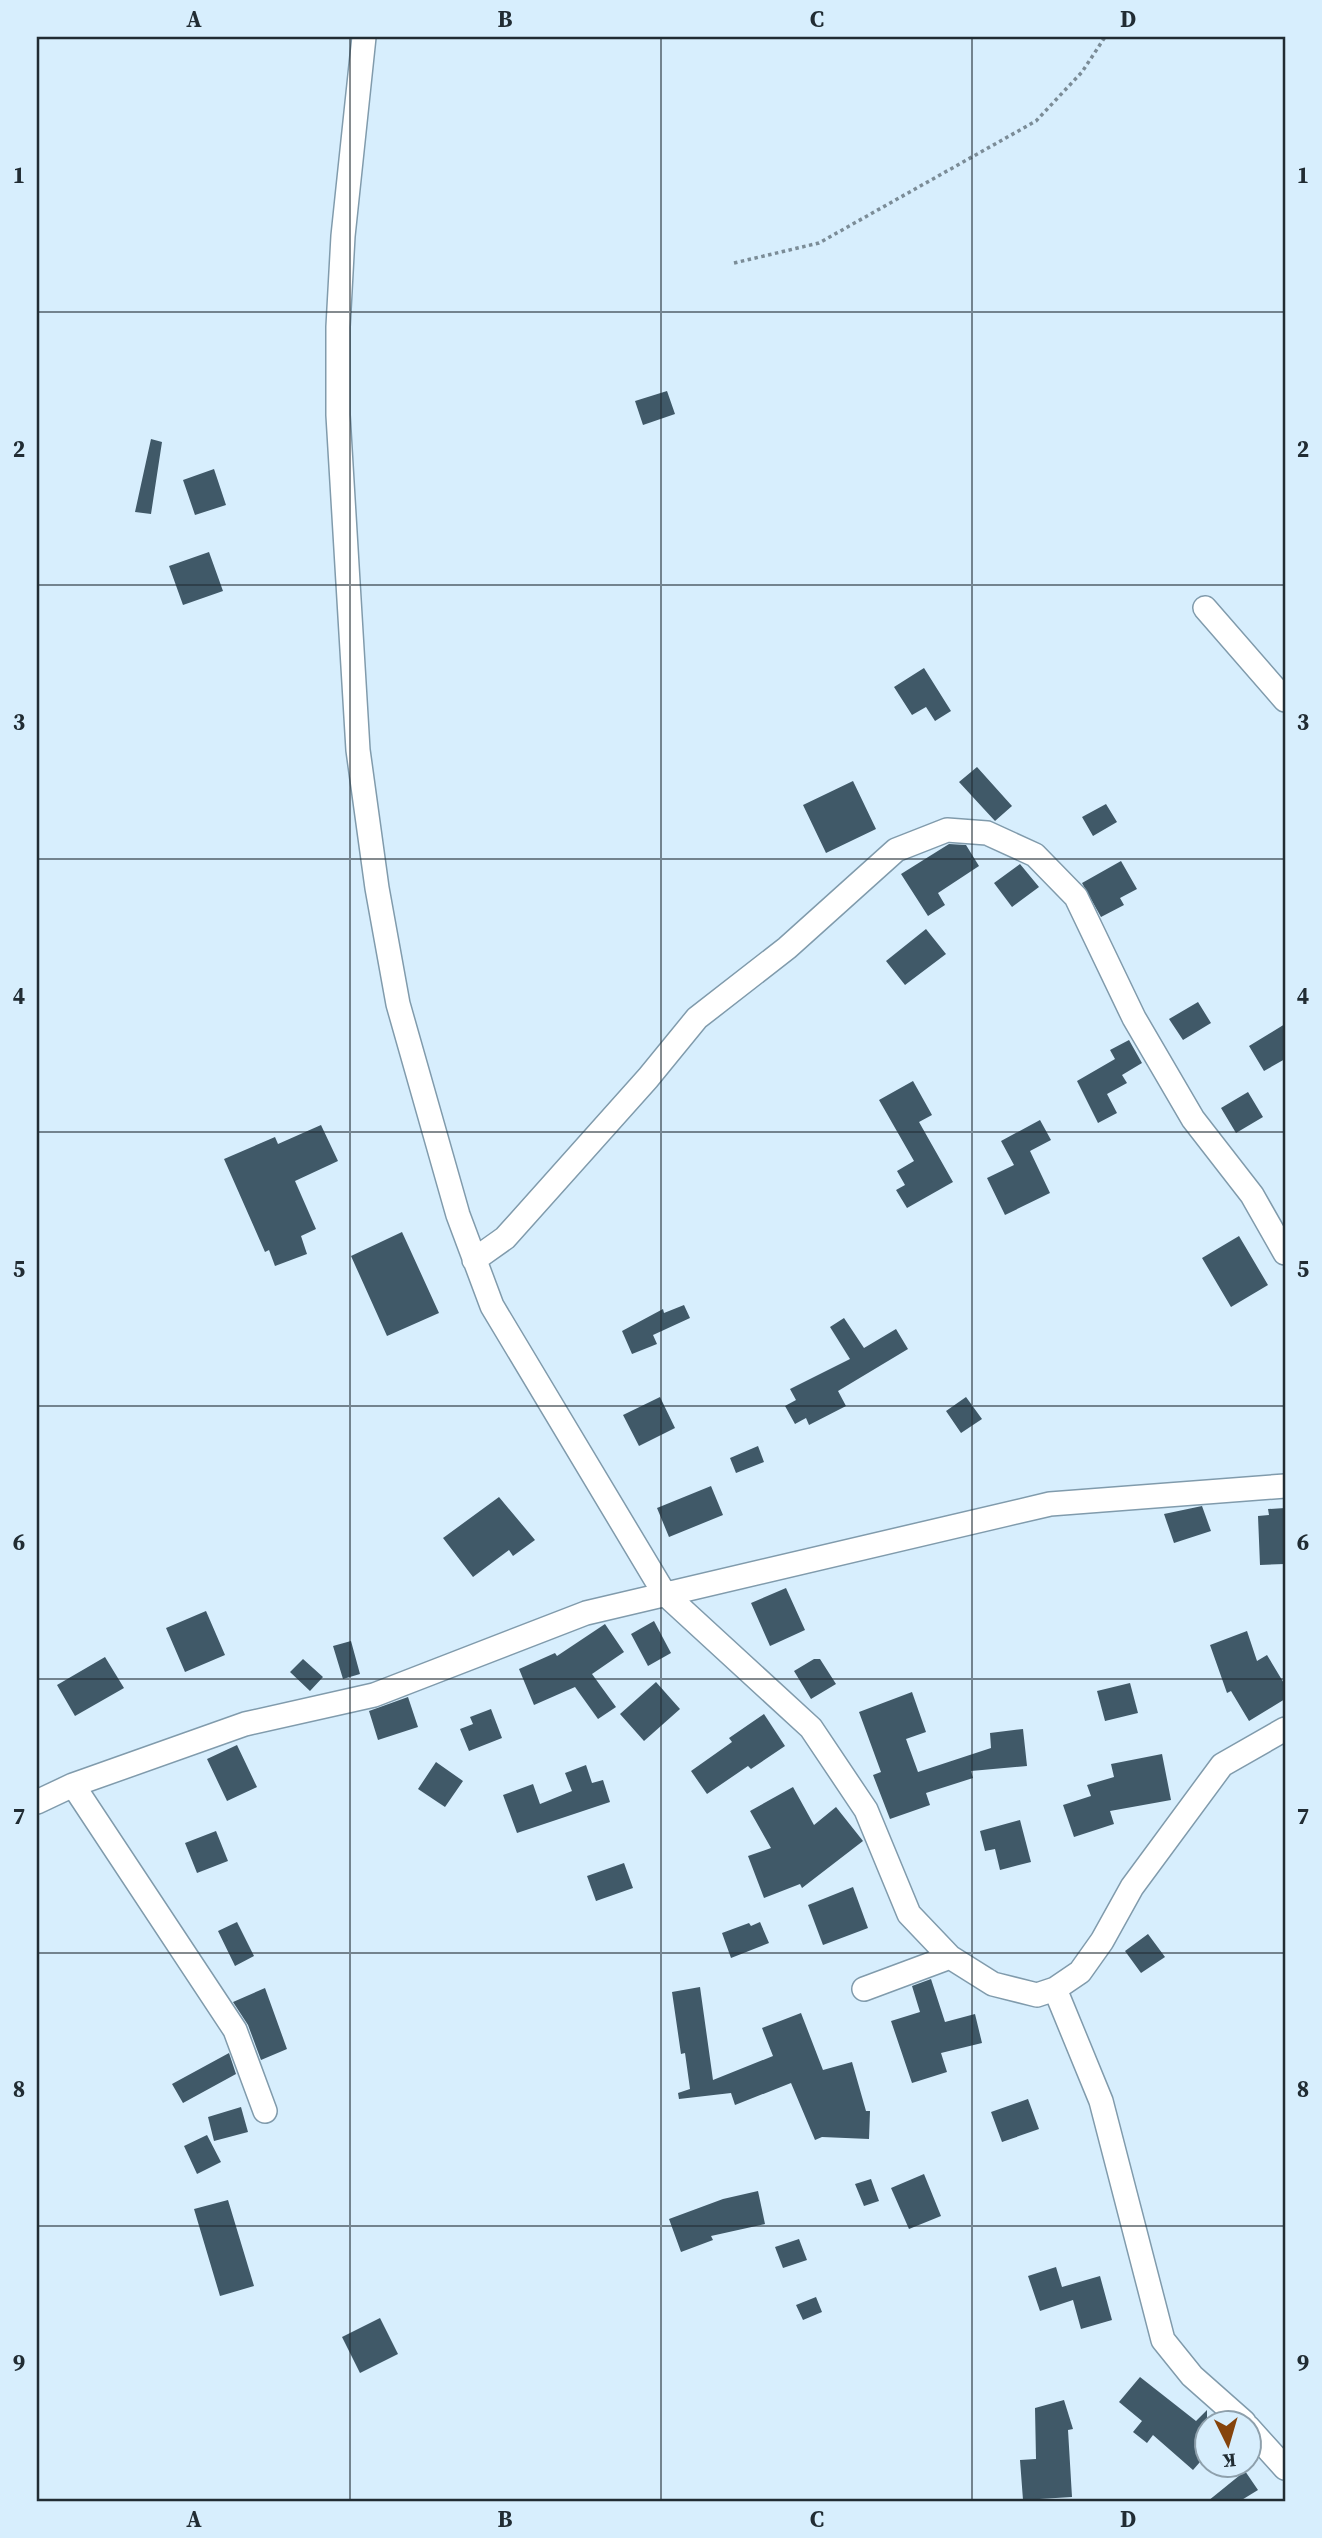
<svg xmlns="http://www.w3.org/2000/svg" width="1322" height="2538" font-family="'Source Serif 4',serif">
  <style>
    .building { fill: #405968 }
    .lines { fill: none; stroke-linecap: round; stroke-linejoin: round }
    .minor-casing { stroke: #809bac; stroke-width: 26 }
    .path { stroke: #7b8c97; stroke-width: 3.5; stroke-dasharray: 3.5 3.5; stroke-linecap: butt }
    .minor { stroke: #fff; stroke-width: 23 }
    .grid { fill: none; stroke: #212c33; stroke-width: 2; stroke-opacity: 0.55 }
    .neatline { fill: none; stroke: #212c33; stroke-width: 2.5 }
    .grid-label { font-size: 23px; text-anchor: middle; font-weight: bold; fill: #212c33 }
  </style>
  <rect width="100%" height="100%" fill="#d7eefd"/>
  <path class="building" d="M 667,391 L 675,414 L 643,425 L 635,401 Z
    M 151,439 L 162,442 L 151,514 L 135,512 Z
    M 214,469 L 226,505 L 195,515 L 183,480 Z
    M 209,552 L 223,591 L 183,605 L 169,566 Z
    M 924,668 L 951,711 L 935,721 L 926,707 L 912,715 L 894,687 Z
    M 977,767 L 1012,806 L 995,821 L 959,782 Z
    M 853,781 L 876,829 L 826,853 L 803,805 Z
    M 1106,804 L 1117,822 L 1093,836 L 1082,817 Z
    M 949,844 L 966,845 L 979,866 L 938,893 L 945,905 L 928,916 L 901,874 Z
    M 1121,861 L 1137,889 L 1120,898 L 1124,905 L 1101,917 L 1082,883 Z
    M 1020,864 L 1039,887 L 1012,907 L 994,883 Z
    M 926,929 L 946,954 L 905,985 L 886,961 Z
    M 1198,1002 L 1211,1023 L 1183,1040 L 1169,1019 Z
    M 1285,1024 L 1285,1059 L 1264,1071 L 1249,1046 Z
    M 1129,1040 L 1142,1063 L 1122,1075 L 1127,1083 L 1107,1094 L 1117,1113 L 1098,1123 L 1077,1081 L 1115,1059 L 1110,1050 Z
    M 913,1081 L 932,1115 L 919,1122 L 953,1182 L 907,1208 L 896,1190 L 905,1185 L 897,1171 L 914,1161 L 879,1100 Z
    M 1248,1092 L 1263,1117 L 1236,1133 L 1221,1108 Z
    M 1040,1120 L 1051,1140 L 1030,1151 L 1050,1193 L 1005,1215 L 987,1178 L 1014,1165 L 1001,1141 Z
    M 321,1125 L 338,1161 L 295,1181 L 316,1229 L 301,1236 L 307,1254 L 275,1266 L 269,1250 L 265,1252 L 224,1159 L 275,1137 L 278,1144 Z
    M 402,1232 L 439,1313 L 387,1336 L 351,1256 Z
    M 1239,1236 L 1268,1285 L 1231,1307 L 1202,1258 Z
    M 684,1305 L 690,1318 L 653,1335 L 657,1344 L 632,1354 L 622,1331 L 663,1309 L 664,1313 Z
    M 844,1318 L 864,1348 L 896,1329 L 908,1349 L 838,1391 L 846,1406 L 809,1425 L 806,1418 L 795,1424 L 785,1406 L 796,1400 L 790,1389 L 850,1359 L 830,1327 Z
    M 660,1397 L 675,1428 L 639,1446 L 623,1415 Z
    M 966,1397 L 982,1419 L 961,1433 L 946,1411 Z
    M 758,1446 L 764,1462 L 736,1473 L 730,1458 Z
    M 711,1486 L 723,1515 L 669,1537 L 657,1508 Z
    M 499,1497 L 535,1540 L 513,1556 L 509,1550 L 473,1577 L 443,1538 Z
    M 1202,1506 L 1211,1531 L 1174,1543 L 1164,1514 Z
    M 1285,1508 L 1284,1564 L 1260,1565 L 1258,1516 L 1269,1515 L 1268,1509 Z
    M 786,1588 L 805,1630 L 770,1646 L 751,1603 Z
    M 206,1611 L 225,1655 L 185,1672 L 166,1628 Z
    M 654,1621 L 671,1653 L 648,1666 L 631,1634 Z
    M 605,1624 L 624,1652 L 592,1674 L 616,1707 L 598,1719 L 575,1687 L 534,1705 L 519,1669 L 555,1653 L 557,1656 Z
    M 1247,1631 L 1257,1661 L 1267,1655 L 1285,1685 L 1285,1699 L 1249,1721 L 1231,1691 L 1227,1693 L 1210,1645 Z
    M 351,1641 L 360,1674 L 343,1679 L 333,1646 Z
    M 105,1657 L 124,1688 L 75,1716 L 57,1685 Z
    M 303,1659 L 323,1677 L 310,1691 L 290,1672 Z
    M 814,1659 L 820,1659 L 836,1684 L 811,1699 L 794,1671 Z
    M 656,1682 L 680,1709 L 644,1741 L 620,1714 Z
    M 1130,1683 L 1138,1713 L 1105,1721 L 1097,1691 Z
    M 912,1692 L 926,1732 L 906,1739 L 918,1772 L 991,1748 L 990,1733 L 1023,1729 L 1027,1766 L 971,1771 L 973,1778 L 926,1793 L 930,1805 L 890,1819 L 873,1775 L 881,1772 L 859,1712 Z
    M 408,1697 L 418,1727 L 378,1740 L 369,1711 Z
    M 491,1709 L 502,1738 L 469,1751 L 460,1729 L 473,1724 L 470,1717 Z
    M 764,1714 L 785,1746 L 751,1769 L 748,1766 L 707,1794 L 691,1771 L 732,1742 L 729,1738 Z
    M 237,1745 L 257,1787 L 227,1801 L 207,1759 Z
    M 1162,1754 L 1171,1800 L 1110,1811 L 1114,1824 L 1074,1837 L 1063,1805 L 1091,1796 L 1087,1785 L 1114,1777 L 1111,1764 Z
    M 436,1762 L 463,1781 L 445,1807 L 418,1789 Z
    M 586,1765 L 592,1783 L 603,1780 L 610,1802 L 517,1833 L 503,1795 L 533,1784 L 540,1804 L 572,1791 L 565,1773 Z
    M 793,1787 L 814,1825 L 836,1807 L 863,1841 L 802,1888 L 800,1884 L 764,1898 L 748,1856 L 771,1848 L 750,1811 Z
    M 1020,1820 L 1031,1862 L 1000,1870 L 995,1849 L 985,1851 L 980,1831 Z
    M 216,1831 L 228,1861 L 197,1873 L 185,1843 Z
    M 624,1863 L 633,1888 L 596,1901 L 587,1876 Z
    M 853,1887 L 868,1928 L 823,1945 L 808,1905 Z
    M 237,1922 L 254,1956 L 235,1966 L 218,1931 Z
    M 760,1922 L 769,1943 L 731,1958 L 722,1933 L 749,1923 L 751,1926 Z
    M 1148,1934 L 1165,1957 L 1141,1973 L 1125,1951 Z
    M 931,1979 L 945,2022 L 975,2014 L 982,2043 L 941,2053 L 947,2072 L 912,2083 L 891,2021 L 920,2012 L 912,1986 Z
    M 700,1987 L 713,2080 L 773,2056 L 762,2028 L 801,2013 L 823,2070 L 852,2062 L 866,2111 L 870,2111 L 869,2139 L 822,2137 L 815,2140 L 791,2083 L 735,2105 L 731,2093 L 679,2099 L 678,2093 L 690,2089 L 685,2053 L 681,2054 L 672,1992 Z
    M 265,1988 L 287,2049 L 261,2060 L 248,2025 L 233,2002 Z
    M 229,2053 L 236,2074 L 183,2103 L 172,2084 Z
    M 1028,2099 L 1039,2129 L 1002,2142 L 991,2112 Z
    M 241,2107 L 248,2132 L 214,2141 L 208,2117 Z
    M 207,2135 L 221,2162 L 197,2174 L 184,2146 Z
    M 924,2174 L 941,2216 L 909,2229 L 891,2188 Z
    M 871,2179 L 879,2201 L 864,2206 L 855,2184 Z
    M 758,2191 L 765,2224 L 711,2236 L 713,2240 L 681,2252 L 669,2219 L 723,2199 Z
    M 228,2200 L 254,2286 L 220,2296 L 194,2209 Z
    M 799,2239 L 807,2260 L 783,2268 L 775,2247 Z
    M 1056,2267 L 1062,2287 L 1100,2276 L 1112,2320 L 1081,2329 L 1073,2300 L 1040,2311 L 1028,2276 Z
    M 816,2297 L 822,2312 L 803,2320 L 796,2305 Z
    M 380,2318 L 398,2354 L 360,2373 L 342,2337 Z
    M 1140,2377 L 1196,2421 L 1207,2410 L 1207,2454 L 1193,2470 L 1153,2435 L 1147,2443 L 1133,2432 L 1142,2421 L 1119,2402 Z
    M 1064,2400 L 1073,2429 L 1068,2430 L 1072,2497 L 1023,2500 L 1020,2460 L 1036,2459 L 1035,2408 Z
    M 1245,2471 L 1258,2490 L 1240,2501 L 1208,2501 Z"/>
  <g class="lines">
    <g class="minor-casing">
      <path id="minor" d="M 364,37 L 343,236 L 338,327 L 338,415 L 358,750 L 377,888 L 398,1004 L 458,1215 L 492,1306 L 664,1593 L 811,1728 L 866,1810 L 909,1914 L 950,1957 L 993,1984 L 1037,1995 L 1055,1989 L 1080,1972 L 1102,1941 L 1132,1887 L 1222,1765 L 1285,1729
        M 1205,608 L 1285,700
        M 474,1260 L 505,1238 L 648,1078 L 697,1018 L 787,948 L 896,850 L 947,830 L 987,833 L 1035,855 L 1076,897 L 1134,1018 L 1193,1119 L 1252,1195 L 1285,1253
        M 73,1785 L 235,2030 L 265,2111
        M 37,1802 L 73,1785 L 245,1724 L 374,1695 L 586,1613 L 1050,1504 L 1285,1486
        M 864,1989 L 950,1957
        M 1055,1989 L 1101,2101 L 1163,2340 L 1192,2376 L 1244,2422
        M 1248,2427 L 1285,2468"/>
    </g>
    <path class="path" d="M 734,263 L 819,243 L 1036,121 L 1082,72 L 1105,37"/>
    <use href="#minor" class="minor"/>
  </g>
  <path class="grid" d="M 350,37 L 350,2501M 661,37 L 661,2501M 972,37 L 972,2501M 37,312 L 1285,312M 37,585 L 1285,585M 37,859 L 1285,859M 37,1132 L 1285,1132M 37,1406 L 1285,1406M 37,1679 L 1285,1679M 37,1953 L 1285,1953M 37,2226 L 1285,2226"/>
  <rect width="1322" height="2538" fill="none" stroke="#d7eefd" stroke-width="77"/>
  <g transform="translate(1228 2444) rotate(175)"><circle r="33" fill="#d7eefd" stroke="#8ea0ac" stroke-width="2"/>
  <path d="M0-5L12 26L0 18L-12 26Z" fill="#85440c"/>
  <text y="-10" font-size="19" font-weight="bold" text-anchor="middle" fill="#212c33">K</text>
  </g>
  <rect x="38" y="38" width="1246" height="2462" class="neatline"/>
  <g class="grid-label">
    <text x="194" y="27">A</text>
    <text x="505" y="27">B</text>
    <text x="817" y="27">C</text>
    <text x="1128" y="27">D</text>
    <text x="19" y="183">1</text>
    <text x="1303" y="183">1</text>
    <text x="19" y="457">2</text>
    <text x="1303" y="457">2</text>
    <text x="19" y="730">3</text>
    <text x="1303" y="730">3</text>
    <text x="19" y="1004">4</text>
    <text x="1303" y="1004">4</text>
    <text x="19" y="1277">5</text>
    <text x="1303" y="1277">5</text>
    <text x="19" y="1550">6</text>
    <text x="1303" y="1550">6</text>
    <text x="19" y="1824">7</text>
    <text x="1303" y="1824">7</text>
    <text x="19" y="2097">8</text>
    <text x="1303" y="2097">8</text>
    <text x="19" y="2371">9</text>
    <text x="1303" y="2371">9</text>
    <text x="194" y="2527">A</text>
    <text x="505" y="2527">B</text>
    <text x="817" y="2527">C</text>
    <text x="1128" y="2527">D</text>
  </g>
</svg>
